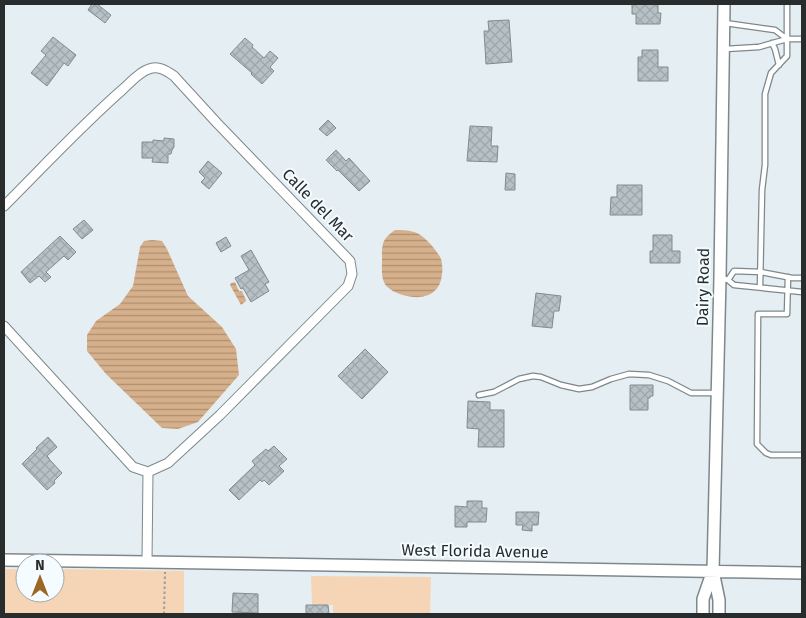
<svg xmlns="http://www.w3.org/2000/svg" width="806" height="618" font-family="'Fira Sans',sans-serif">
  <style>
    .grass { fill: #f5d5b5 }
    .water { fill: url(#water-rules) }
    .building { fill: url(#building-cross-hatch); stroke: #828b8f }
    .lines { fill: none; stroke-linecap: round; stroke-linejoin: round }
    .lane-casing { stroke: #7e888b; stroke-width: 7 }
    .street-casing { stroke: #7e888b; stroke-width: 11 }
    .secondary-casing { stroke: #7e888b; stroke-width: 14 }
    .path { stroke: #979fa2; stroke-width: 2; stroke-dasharray: 2.5 2.5; stroke-linecap: butt }
    .lane { stroke: #fff; stroke-width: 4.5 }
    .street { stroke: #fff; stroke-width: 9 }
    .secondary { stroke: #fff; stroke-width: 11 }
    .labels { text-anchor: middle; dominant-baseline: central; stroke-width: 4; stroke-linejoin: round; paint-order: stroke }
    .street-label { font-size: 16px; fill: #282c2d; stroke: #f4fcff }
  </style>
  <defs>
    <pattern id="water-rules" width="6" height="5" patternUnits="userSpaceOnUse" patternTransform="scale(1.25)"><rect width="6" height="5" fill="#d6b08b"/><path d="M0 2.5h6" fill="none" stroke="#ae8f72"/></pattern>
    <pattern id="building-cross-hatch" width="8" height="8" patternUnits="userSpaceOnUse" patternTransform="scale(1.25)"><rect width="8" height="8" fill="#b7c1c5"/><path d="M0 0l8 8M0 8l8-8" fill="none" stroke="#9da6aa"/></pattern>
  </defs>
  <rect width="100%" height="100%" fill="#e5eff3"/>
  <path class="grass" d="M 4,569 L 25,569 L 25,593 L 55,593 L 55,569 L 184,571 L 184,614 L 4,614 Z
    M 311,576 L 431,577 L 430,614 L 333,614 L 333,605 L 312,605 Z"/>
  <path class="water" d="M 395,230 C 401,230 408,230 414,232 C 423,234 437,250 441,259 C 442,262 443,270 442,274 C 440,300 414,301 395,292 C 391,290 385,286 384,282 C 381,276 382,266 382,259 C 382,244 382,239 395,230 Z
    M 152,240 L 162,241 L 167,249 L 188,296 L 222,327 L 236,349 L 239,375 L 198,422 L 178,429 L 162,428 L 106,374 L 87,351 L 87,335 L 96,321 L 120,304 L 133,286 L 140,247 L 144,241 Z
    M 235,282 L 239,291 L 242,291 L 246,300 L 246,301 L 241,305 L 230,285 L 231,283 Z"/>
  <path class="building" d="M 92,4 L 97,4 L 111,15 L 105,23 L 88,10 Z
    M 632,4 L 658,4 L 658,13 L 661,13 L 660,24 L 636,24 L 636,14 L 632,14 Z
    M 509,20 L 512,62 L 486,64 L 484,31 L 489,31 L 488,21 Z
    M 53,37 L 76,55 L 68,66 L 64,63 L 47,86 L 31,73 L 46,55 L 41,51 Z
    M 245,38 L 253,45 L 252,47 L 264,58 L 270,51 L 278,58 L 270,67 L 274,71 L 262,84 L 251,74 L 252,73 L 230,54 Z
    M 642,50 L 658,50 L 658,67 L 668,67 L 668,81 L 638,81 L 638,57 L 642,57 Z
    M 328,120 L 336,128 L 327,136 L 319,129 Z
    M 470,126 L 492,127 L 491,146 L 498,146 L 497,162 L 467,161 Z
    M 164,138 L 174,139 L 174,147 L 172,150 L 171,154 L 168,154 L 168,163 L 152,162 L 153,158 L 142,158 L 142,142 L 153,142 L 153,140 L 164,141 Z
    M 336,150 L 346,161 L 349,158 L 370,181 L 359,191 L 338,170 L 337,171 L 326,160 Z
    M 208,161 L 222,173 L 209,189 L 201,182 L 205,178 L 199,172 Z
    M 506,173 L 515,174 L 515,190 L 505,190 Z
    M 617,185 L 642,185 L 642,215 L 610,215 L 611,197 L 617,197 Z
    M 84,220 L 93,230 L 82,239 L 73,229 Z
    M 653,235 L 672,235 L 672,251 L 680,251 L 680,263 L 650,263 L 650,251 L 653,251 Z
    M 60,236 L 76,252 L 68,260 L 64,256 L 46,272 L 51,277 L 45,282 L 39,276 L 30,283 L 21,272 Z
    M 226,237 L 231,246 L 221,252 L 216,243 Z
    M 251,250 L 269,282 L 265,284 L 269,291 L 251,302 L 243,288 L 241,289 L 235,278 L 249,270 L 241,256 Z
    M 536,293 L 561,296 L 559,311 L 554,311 L 552,328 L 532,326 Z
    M 365,349 L 388,372 L 362,399 L 338,376 Z
    M 630,385 L 653,385 L 653,396 L 650,396 L 650,398 L 648,398 L 648,410 L 630,410 Z
    M 468,401 L 490,402 L 490,410 L 504,410 L 504,447 L 478,447 L 479,429 L 467,428 Z
    M 48,437 L 57,447 L 47,456 L 49,458 L 49,459 L 62,473 L 54,481 L 55,483 L 47,490 L 22,464 L 37,449 L 36,448 Z
    M 274,446 L 287,459 L 279,466 L 284,471 L 269,485 L 264,480 L 262,482 L 260,480 L 239,500 L 229,490 L 255,465 L 252,461 L 266,449 L 268,451 Z
    M 467,501 L 482,501 L 482,508 L 487,508 L 486,522 L 467,522 L 467,527 L 455,527 L 455,506 L 467,507 Z
    M 516,512 L 539,512 L 538,525 L 532,525 L 532,531 L 522,530 L 523,525 L 516,525 Z
    M 233,593 L 258,594 L 258,613 L 232,612 Z
    M 306,605 L 328,605 L 329,614 L 306,614 Z"/>
  <g class="lines">
    <g class="lane-casing">
      <path id="lane" d="M 725,23 L 775,30 L 787,39
        M 772,43 L 775,49 L 779,65
        M 725,49 L 759,47 L 787,39 L 802,39
        M 788,277 L 787,314 L 758,314 L 757,444 L 766,453 L 771,455 L 802,455
        M 721,278 L 728,280 L 734,285 L 802,292
        M 728,280 L 734,271 L 761,272 L 792,278 L 802,278
        M 760,287 L 762,190 L 765,165 L 765,94 L 771,73 L 787,56 L 787,4
        M 479,395 L 494,392 L 519,379 L 533,376 L 541,377 L 561,385 L 579,389 L 592,387 L 611,379 L 629,374 L 649,375 L 668,381 L 691,393 L 716,393"/>
    </g>
    <g class="street-casing">
      <path id="street" d="M 4,206 C 43,167 81,126 122,90 C 130,83 139,72 149,69 C 158,65 167,71 174,76 L 217,123 L 350,261 L 352,274 L 348,286 L 220,415 L 168,463 L 148,472 L 133,467 L 4,326
        M 147,562 L 148,472"/>
    </g>
    <g class="secondary-casing">
      <path id="secondary" d="M 4,560 L 147,562 L 802,573
        M 703,614 L 703,599 L 712,573
        M 719,614 L 719,600 L 713,571 L 720,278 L 724,4"/>
    </g>
    <path class="path" d="M 164,614 L 165,572"/>
    <use href="#lane" class="lane"/>
    <use href="#street" class="street"/>
    <use href="#secondary" class="secondary"/>
  </g>
  <g class="labels">
    <g class="street-label">
      <text transform="translate(318 205) rotate(46)">Calle del Mar</text>
      <text transform="translate(703 287) rotate(-89)">Dairy Road</text>
      <text transform="translate(475 551) rotate(1)">West Florida Avenue</text>
    </g>
  </g>
  <rect width="806" height="618" fill="none" stroke="#282c2d" stroke-width="10"/>
  <g transform="translate(40 578)"><circle r="24" fill="#f4fcff" stroke="#a2a9ab"/>
  <path d="M0-4L9 19L0 12L-9 19Z" fill="#9e6623"/>
  <text y="-8" font-size="14" font-weight="bold" text-anchor="middle" fill="#282c2d">N</text>
  </g>
</svg>
